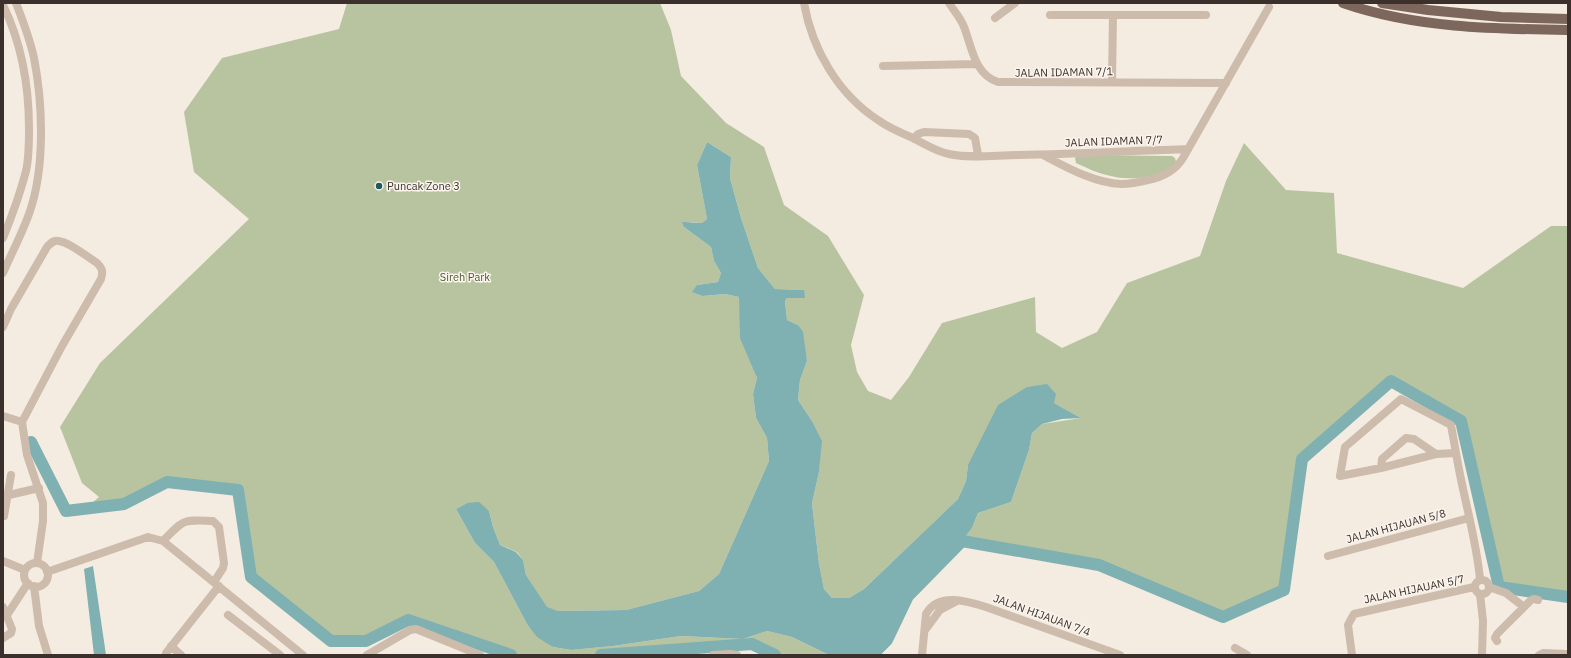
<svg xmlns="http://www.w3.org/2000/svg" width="1571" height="658" font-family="'IBM Plex Sans',sans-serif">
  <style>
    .green { fill: #b8c4a0 }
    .water { fill: #7fb0b2 }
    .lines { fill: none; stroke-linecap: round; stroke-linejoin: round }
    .river { stroke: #7fb0b2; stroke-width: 12 }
    .minor { stroke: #cdbbac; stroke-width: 8 }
    .major { stroke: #7d675c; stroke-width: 10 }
    .poi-dot { fill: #1f5a5e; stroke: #fbf5ee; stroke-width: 1.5 }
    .labels { text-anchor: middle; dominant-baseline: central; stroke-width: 3; stroke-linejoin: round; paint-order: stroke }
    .street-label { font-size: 11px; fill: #3b302b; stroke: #fbf5ee }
    .poi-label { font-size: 11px; fill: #3b302b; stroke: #fbf5ee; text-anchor: start }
    .park-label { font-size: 11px; fill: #4a5a2e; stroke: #fbf5ee }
  </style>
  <rect width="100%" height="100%" fill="#f4ebe1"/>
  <path class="green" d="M 347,3 L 660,3 L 671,30 L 681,76 L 726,123 L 764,147 L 784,205 L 828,236 L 864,295 L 851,345 L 857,372 L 868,391 L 891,400 L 909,377 L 942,323 L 1035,297 L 1036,332 L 1062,348 L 1097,332 L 1127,283 L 1200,256 L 1226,181 L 1244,143 L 1286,190 L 1334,193 L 1337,253 L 1463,288 L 1551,226 L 1568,226 L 1568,597 L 1499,587 L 1461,421 L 1391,381 L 1302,459 L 1284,590 L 1223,617 L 1099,565 L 962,541 L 972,528 L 978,513 L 1011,502 L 1029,450 L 1032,433 L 1042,424 L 1081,418 L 1054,403 L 968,465 L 966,481 L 958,499 L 864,589 L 849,598 L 832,598 L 824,589 L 819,564 L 812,503 L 819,472 L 821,441 L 812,421 L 798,400 L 800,380 L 807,361 L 798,325 L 787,320 L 785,301 L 787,298 L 804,298 L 804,290 L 775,289 L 758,268 L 741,218 L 730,178 L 731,157 L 707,142 L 697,165 L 707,219 L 702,223 L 690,222 L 684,227 L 711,247 L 714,261 L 721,273 L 718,282 L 697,285 L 703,296 L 725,294 L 739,297 L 750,359 L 757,378 L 753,394 L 756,418 L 767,438 L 769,461 L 719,574 L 699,591 L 626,610 L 558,611 L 547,608 L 526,575 L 523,560 L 517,552 L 500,545 L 493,527 L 489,511 L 467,503 L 456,509 L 475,543 L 494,562 L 527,624 L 553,647 L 571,650 L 613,646 L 681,636 L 743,639 L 767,631 L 792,637 L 829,655 L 775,655 L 752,644 L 601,655 L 511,655 L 408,620 L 366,641 L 331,641 L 251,577 L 238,490 L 167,482 L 124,504 L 85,509 L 99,497 L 82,483 L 60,427 L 100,363 L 249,219 L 194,172 L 184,112 L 222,58 L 339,29 Z
    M 1078,155 L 1172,156 L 1175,158 L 1176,162 C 1166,178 1129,181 1111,176 C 1099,174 1087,168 1076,163 L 1075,158 Z"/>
  <path class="water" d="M 707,142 L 731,157 L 730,178 L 741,218 L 758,268 L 775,289 L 804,290 L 805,298 L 787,298 L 785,301 L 787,320 L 798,325 L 803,332 L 807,361 L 800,380 L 798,400 L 812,421 L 822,441 L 819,472 L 812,503 L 819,564 L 824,589 L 832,598 L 849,598 L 864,589 L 958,499 L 966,481 L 968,465 L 998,405 L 1027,387 L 1047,384 L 1056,394 L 1054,403 L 1081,418 L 1062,419 L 1042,424 L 1032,433 L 1029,450 L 1011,502 L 978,513 L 972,528 L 962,541 L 908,596 L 887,640 L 872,655 L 829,655 L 792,637 L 767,631 L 743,639 L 681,636 L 613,646 L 571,650 L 553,647 L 537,637 L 527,624 L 494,562 L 475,543 L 456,509 L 467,503 L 479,502 L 489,511 L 493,527 L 500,545 L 516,552 L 523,560 L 526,575 L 547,607 L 558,611 L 626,610 L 699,591 L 719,574 L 769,461 L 767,438 L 756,418 L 753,394 L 757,378 L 740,338 L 739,297 L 725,294 L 703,296 L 692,292 L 697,285 L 718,282 L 721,273 L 714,261 L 711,247 L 684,227 L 682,222 L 702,223 L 707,219 L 697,165 Z
    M 93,566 L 106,655 L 94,655 L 84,569 Z"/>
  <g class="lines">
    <path class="river" d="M 31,442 L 66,511 L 124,504 L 167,482 L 238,490 L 251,577 L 331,641 L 366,641 L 408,620 L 511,655
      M 601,655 L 752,644 L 775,655
      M 872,655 L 887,640 L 908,596 L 962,541 L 1099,565 L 1223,617 L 1284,590 L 1302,459 L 1391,381 L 1461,421 L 1499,587 L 1568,597"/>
    <path class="minor" d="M 804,3 C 812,49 838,94 878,120 C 889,128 901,133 913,138 C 925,144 935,151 949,154 C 971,159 996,155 1018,155 C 1075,154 1131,151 1188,149
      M 949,3 C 954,11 961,18 964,27 C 972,47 974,74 998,82 L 1226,83
      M 3,5 C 22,44 29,85 29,129 C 29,143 29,158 26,171 C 20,194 12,216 3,238
      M 1050,15 L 1206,15
      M 995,18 L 1015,3
      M 883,66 L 977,64
      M 1112,82 L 1113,15
      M 914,139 L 918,134 L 924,132 L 969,134 L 975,138 L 978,155
      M 1043,155 C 1066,167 1094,183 1121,184 C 1130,184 1140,182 1148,180 C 1164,177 1175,171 1183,158 L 1269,7
      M 3,273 C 12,252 23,232 30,211 C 45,167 43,104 34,58 C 30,39 23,21 16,3
      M 3,327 L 11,309 L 47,247 C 49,245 51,242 55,241 C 65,239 88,257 97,263 C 103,269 103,272 101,279 L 62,346 L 22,422
      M 3,416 L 22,422
      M 22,422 L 27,455 L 43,503 L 43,521 L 37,563
      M 1456,453 L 1451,425 L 1401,399 L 1345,447 L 1340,476 L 1381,468 L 1436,454 L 1456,453 C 1463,496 1476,537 1480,579
      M 1381,468 L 1382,459 L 1406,438 L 1414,439 L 1436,454
      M 9,495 L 39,488
      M 4,516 L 11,475
      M 163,541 C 185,518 183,520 213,521 L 219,527 L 224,563 L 223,568 L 214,582
      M 1328,556 L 1469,518
      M 3,561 L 25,570
      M24 575a12 12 0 1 1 24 0a12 12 0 1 1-24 0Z
      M 47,572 L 148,537 L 163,541 L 303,655
      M1475 587a7 7 0 1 1 14 0a7 7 0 1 1-14 0Z
      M 34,586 L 39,626 L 48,655
      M 1489,587 L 1506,593 L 1524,607
      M 1480,594 L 1483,621 L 1482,655
      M 3,607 L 12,629 L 11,633 L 3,638
      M 7,615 L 28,583
      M 228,615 L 280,655
      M 926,629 L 940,610 L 957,601
      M 1497,641 L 1495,638 L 1497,634 L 1531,600 L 1534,599 L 1538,600
      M 171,646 L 181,655
      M 1235,648 L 1247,655
      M 166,655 L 166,653 L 219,586
      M 367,655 L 410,630 L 416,629 L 480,655
      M 713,655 L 730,654 L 737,655
      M 922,655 L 926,614 C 938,592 967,601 986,607 L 1120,655
      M 1352,655 L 1348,625 L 1350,621 L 1354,614 L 1474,587
      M 1539,655 L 1543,653 L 1568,654"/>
    <path class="major" d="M 1343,3 C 1415,28 1493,29 1568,30
      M 1382,3 L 1428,10 L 1501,17 L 1568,19"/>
  </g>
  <circle class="poi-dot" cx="379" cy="186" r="4"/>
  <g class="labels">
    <g class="street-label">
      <text transform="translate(1064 72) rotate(-1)">JALAN IDAMAN 7/1</text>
      <text transform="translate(1114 141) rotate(-2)">JALAN IDAMAN 7/7</text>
      <text transform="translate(1396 526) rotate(-15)">JALAN HIJAUAN 5/8</text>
      <text transform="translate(1414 589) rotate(-12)">JALAN HIJAUAN 5/7</text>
      <text transform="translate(1042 615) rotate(20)">JALAN HIJAUAN 7/4</text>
    </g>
    <g class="poi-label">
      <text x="387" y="186">Puncak Zone 3</text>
    </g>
    <g class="park-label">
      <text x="465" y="277">Sireh Park</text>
    </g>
  </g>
  <rect width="1571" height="658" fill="none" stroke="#3b302b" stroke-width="8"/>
</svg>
